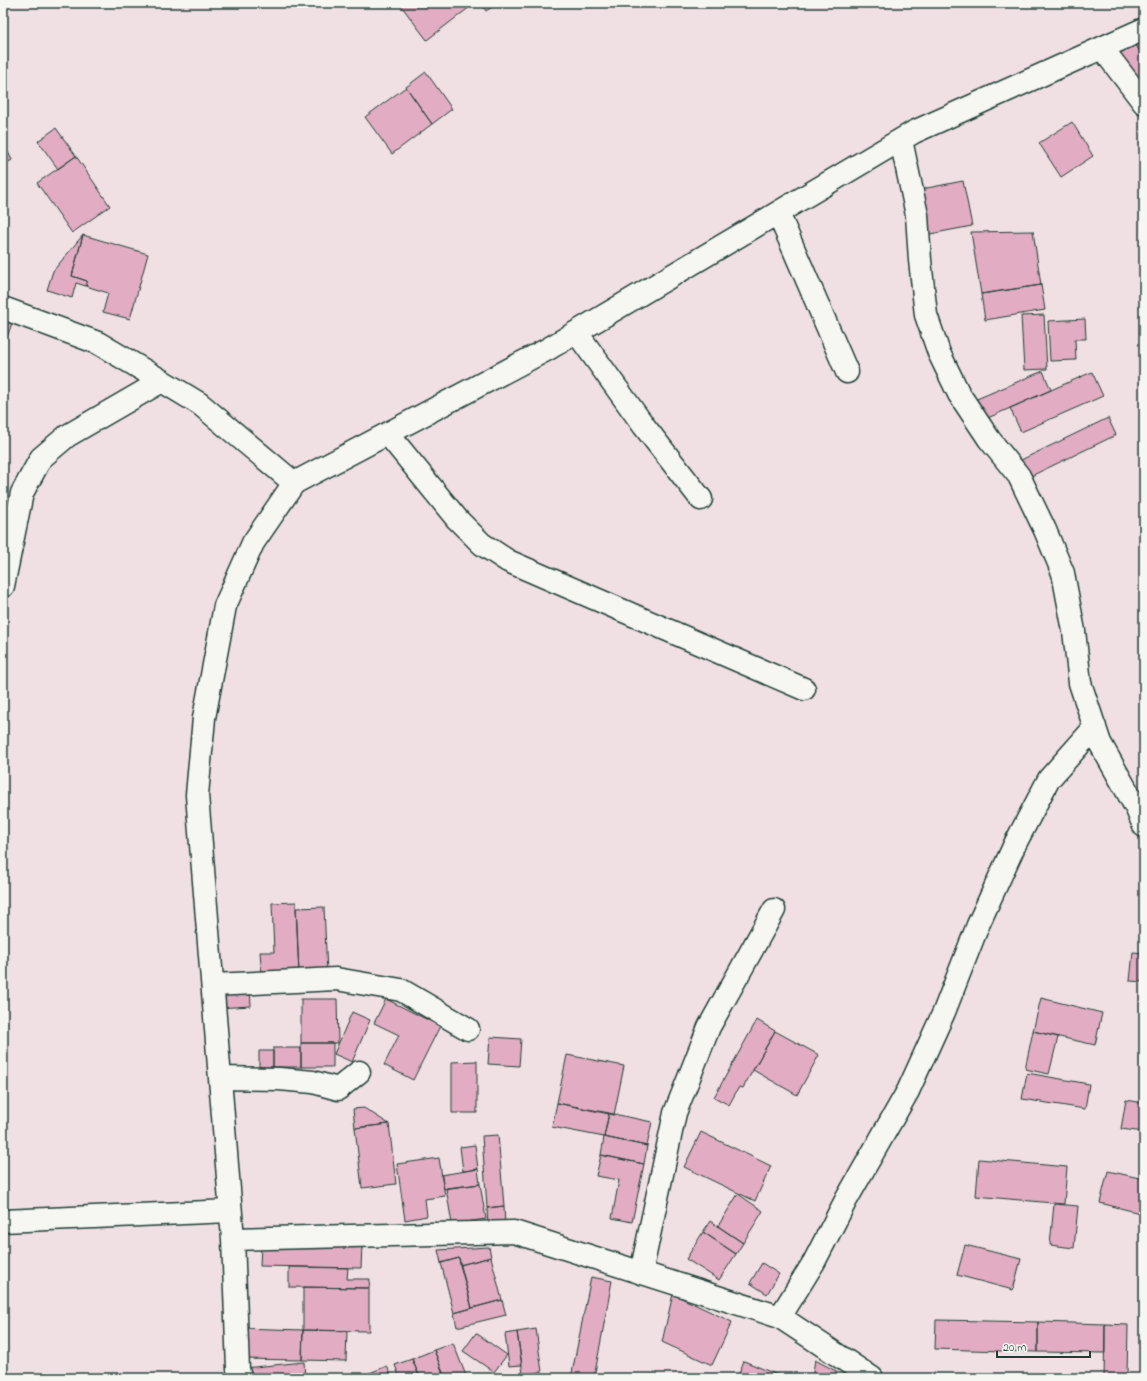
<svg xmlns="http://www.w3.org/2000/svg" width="1147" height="1381" font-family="'Indie Flower',sans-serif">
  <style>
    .building { fill: #e2acc2; stroke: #1f3d34 }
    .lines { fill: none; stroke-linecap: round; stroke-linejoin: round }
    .minor-casing { stroke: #1f3d34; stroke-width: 25 }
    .minor { stroke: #f6f6f2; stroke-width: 22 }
  </style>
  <rect width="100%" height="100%" fill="#f0e0e4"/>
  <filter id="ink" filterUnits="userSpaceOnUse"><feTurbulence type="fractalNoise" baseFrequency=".025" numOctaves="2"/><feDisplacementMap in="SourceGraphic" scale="8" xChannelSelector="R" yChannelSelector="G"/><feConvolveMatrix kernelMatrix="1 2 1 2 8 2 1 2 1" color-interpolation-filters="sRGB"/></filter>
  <g filter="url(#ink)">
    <path class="building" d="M 399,3 L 475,3 L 427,40 Z
      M 480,3 L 498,3 L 486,11 Z
      M 1144,34 L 1144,57 L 1133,41 Z
      M 1133,41 L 1144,57 L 1144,96 L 1115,54 Z
      M 426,72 L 452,109 L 432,124 L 406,87 Z
      M 406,87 L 432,124 L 392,154 L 365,117 Z
      M 1072,122 L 1093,156 L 1061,177 L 1039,143 Z
      M 56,128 L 76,156 L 58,169 L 38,141 Z
      M 3,142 L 12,160 L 3,165 Z
      M 76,156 L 110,206 L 72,233 L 37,183 Z
      M 963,181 L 972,226 L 925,235 L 917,190 Z
      M 1033,231 L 1041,285 L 981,294 L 971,232 Z
      M 83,235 L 72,276 L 87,281 L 86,286 L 76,283 L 72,298 L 47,290 L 53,271 Z
      M 83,235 L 148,254 L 130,319 L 103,312 L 108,293 L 86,286 L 87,281 L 72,276 Z
      M 1041,285 L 1045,310 L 985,320 L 981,294 Z
      M 1044,315 L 1047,369 L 1024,370 L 1021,316 Z
      M 3,316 L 13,320 L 3,349 Z
      M 1085,319 L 1086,339 L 1075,339 L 1076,360 L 1050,361 L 1048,321 Z
      M 1043,371 L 1051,390 L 981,421 L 972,401 Z
      M 1092,372 L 1103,396 L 1021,432 L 1010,408 Z
      M 1108,418 L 1116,435 L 1029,477 L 1021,460 Z
      M 1144,746 L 1144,758 L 1139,749 Z
      M 296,902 L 299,974 L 262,976 L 260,952 L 274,952 L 272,903 Z
      M 324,907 L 327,973 L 299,974 L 296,908 Z
      M 1133,952 L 1144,953 L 1144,982 L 1130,981 Z
      M 250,987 L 251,1006 L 217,1008 L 216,990 Z
      M 1041,998 L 1102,1013 L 1095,1045 L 1033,1031 Z
      M 301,999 L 337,999 L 338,1043 L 301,1043 Z
      M 386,999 L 440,1026 L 413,1080 L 384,1065 L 399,1035 L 374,1023 Z
      M 352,1012 L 370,1020 L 352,1062 L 334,1054 Z
      M 757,1020 L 775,1031 L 743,1088 L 739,1087 L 729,1105 L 714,1097 Z
      M 775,1031 L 819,1055 L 797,1095 L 753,1070 Z
      M 1033,1031 L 1058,1037 L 1049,1074 L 1025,1069 Z
      M 490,1037 L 521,1039 L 519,1066 L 488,1064 Z
      M 301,1043 L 333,1043 L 333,1067 L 301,1067 Z
      M 273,1048 L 301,1048 L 301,1067 L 273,1067 Z
      M 259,1051 L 273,1051 L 273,1067 L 259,1067 Z
      M 567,1055 L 624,1066 L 614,1115 L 557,1103 Z
      M 477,1061 L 477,1113 L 452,1113 L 452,1062 Z
      M 1027,1073 L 1089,1084 L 1085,1109 L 1022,1099 Z
      M 1126,1100 L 1144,1103 L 1144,1132 L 1121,1129 Z
      M 557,1103 L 609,1113 L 604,1137 L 552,1127 Z
      M 364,1108 L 389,1124 L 355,1128 L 353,1109 Z
      M 609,1113 L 652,1122 L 647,1146 L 604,1137 Z
      M 389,1124 L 396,1184 L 362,1188 L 355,1128 Z
      M 701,1132 L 771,1166 L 755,1201 L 684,1167 Z
      M 498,1135 L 504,1206 L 487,1208 L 482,1136 Z
      M 604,1137 L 647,1146 L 644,1164 L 601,1155 Z
      M 475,1145 L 478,1169 L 463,1171 L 460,1147 Z
      M 601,1155 L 644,1164 L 632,1222 L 612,1218 L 619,1180 L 596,1176 Z
      M 439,1158 L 445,1196 L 425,1199 L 427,1216 L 405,1220 L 397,1164 Z
      M 979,1159 L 1067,1167 L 1064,1204 L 976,1196 Z
      M 478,1169 L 480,1184 L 444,1189 L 441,1175 Z
      M 1108,1171 L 1144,1179 L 1144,1214 L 1100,1203 Z
      M 480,1184 L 486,1219 L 452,1224 L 446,1188 Z
      M 738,1194 L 763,1211 L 743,1243 L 718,1226 Z
      M 1054,1204 L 1078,1206 L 1074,1248 L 1050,1245 Z
      M 504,1206 L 505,1225 L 488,1226 L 487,1208 Z
      M 710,1221 L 743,1243 L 736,1254 L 703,1232 Z
      M 703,1232 L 736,1254 L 719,1280 L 686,1259 Z
      M 261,1244 L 362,1246 L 361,1268 L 260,1266 Z
      M 965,1245 L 1021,1259 L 1013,1290 L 957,1275 Z
      M 489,1247 L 491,1257 L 460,1265 L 459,1258 L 441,1263 L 438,1250 Z
      M 491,1257 L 502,1300 L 472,1308 L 460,1265 Z
      M 459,1258 L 472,1308 L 454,1313 L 441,1263 Z
      M 762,1263 L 779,1274 L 767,1294 L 750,1283 Z
      M 289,1267 L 348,1268 L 347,1279 L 370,1279 L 369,1288 L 289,1287 Z
      M 591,1277 L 612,1281 L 594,1378 L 571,1378 Z
      M 303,1287 L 369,1288 L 369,1331 L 303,1330 Z
      M 673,1294 L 732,1322 L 712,1365 L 662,1342 Z
      M 502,1300 L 506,1315 L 457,1327 L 454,1313 Z
      M 936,1320 L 1038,1322 L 1038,1352 L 935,1349 Z
      M 1038,1322 L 1105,1324 L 1105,1353 L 1038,1352 Z
      M 1105,1324 L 1128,1325 L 1127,1378 L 1104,1378 Z
      M 241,1328 L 303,1330 L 302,1360 L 240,1359 Z
      M 536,1329 L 542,1372 L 523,1374 L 517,1332 Z
      M 303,1330 L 347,1331 L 346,1361 L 302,1360 Z
      M 517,1332 L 522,1365 L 509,1366 L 505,1334 Z
      M 476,1333 L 507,1355 L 494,1372 L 463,1351 Z
      M 453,1343 L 467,1378 L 445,1378 L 434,1350 Z
      M 434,1350 L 445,1378 L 420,1378 L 412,1359 Z
      M 412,1359 L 420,1378 L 400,1378 L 395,1365 Z
      M 815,1360 L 836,1371 L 835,1378 L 812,1378 Z
      M 744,1361 L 785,1378 L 737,1378 Z
      M 304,1362 L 305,1378 L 245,1378 L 244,1368 Z
      M 387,1366 L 392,1378 L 357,1378 Z"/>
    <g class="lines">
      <g class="minor-casing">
        <path id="minor" d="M 1102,48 L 1144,103
          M 901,140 L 917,215 L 920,260 L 926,315 L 939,353 L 959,394 L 989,439 L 1019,476 L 1045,530 L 1063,573 L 1074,631 L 1080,683 L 1100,743 L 1136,807 L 1144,826
          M 778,213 L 847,372
          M 3,308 L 98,343 L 162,381 L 200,404 L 294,483
          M 577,333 L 644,426 L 701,499
          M 388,434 L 457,519 L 482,544 L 508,561 L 804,689
          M 3,586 L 22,493 L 41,458 L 67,436 L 162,381
          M 213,985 L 336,979 L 401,990 L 468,1029
          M 220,1078 L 279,1079 L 313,1082 L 338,1089 L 359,1072
          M 3,1221 L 230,1211
          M 233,1239 L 514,1232 L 780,1317 L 872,1378
          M 641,1273 L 675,1113 L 709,1027 L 774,910
          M 780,1317 L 814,1262 L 846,1200 L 908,1091 L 944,1012 L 978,925 L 1015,844 L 1049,779 L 1095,727
          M 240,1378 L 238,1369 L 233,1239 L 197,795 L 204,718 L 225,606 L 253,543 L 294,483 L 548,349 L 914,132 L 1144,29"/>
      </g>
      <use href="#minor" class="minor"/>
    </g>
  </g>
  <rect width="1147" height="1381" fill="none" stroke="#f6f6f2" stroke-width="16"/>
  <rect x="8" y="8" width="1131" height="1365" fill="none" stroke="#1f3d34" stroke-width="1.5" filter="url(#ink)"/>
  <path d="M997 1351v6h93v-6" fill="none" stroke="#1f3d34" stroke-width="2"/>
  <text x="1003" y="1351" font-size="12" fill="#1f3d34" stroke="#f6f6f2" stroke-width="3" paint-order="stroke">20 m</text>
</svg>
